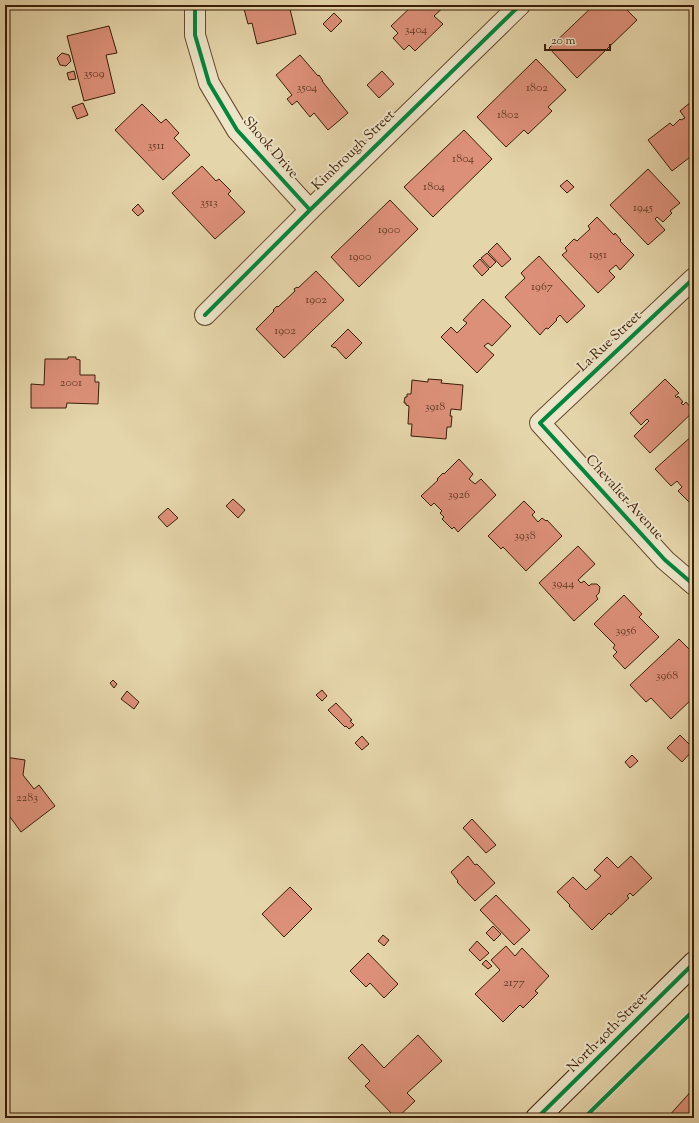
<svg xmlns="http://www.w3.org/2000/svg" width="699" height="1123" font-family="'Sorts Mill Goudy',serif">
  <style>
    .building { fill: #dd9079; stroke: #3a1d06 }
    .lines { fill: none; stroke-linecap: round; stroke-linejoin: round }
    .street-casing { stroke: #654b2f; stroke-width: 22 }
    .secondary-casing { stroke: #3a1d06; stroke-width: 24 }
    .street { stroke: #eee4c8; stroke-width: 20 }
    .secondary { stroke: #eee4c8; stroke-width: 22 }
    .cycleway-casing { stroke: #eee4c8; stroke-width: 6 }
    .cycleway { stroke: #00873e; stroke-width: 4 }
    .labels { text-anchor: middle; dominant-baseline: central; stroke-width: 4; stroke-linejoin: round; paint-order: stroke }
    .number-label { font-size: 12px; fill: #633a23 }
    .street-label { font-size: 14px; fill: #3a1d06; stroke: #eee4c8 }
  </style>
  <rect width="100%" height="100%" fill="#e5d5aa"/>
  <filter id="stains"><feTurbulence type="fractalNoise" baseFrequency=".005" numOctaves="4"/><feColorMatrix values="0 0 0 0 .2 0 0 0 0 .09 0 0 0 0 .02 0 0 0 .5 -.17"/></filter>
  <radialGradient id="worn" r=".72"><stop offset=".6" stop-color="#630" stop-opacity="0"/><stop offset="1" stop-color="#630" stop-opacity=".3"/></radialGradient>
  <path class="building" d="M 243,5 L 289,5 L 296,34 L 257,44 L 252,23 L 248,24 Z
    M 413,5 L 446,5 L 434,16 L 443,24 L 415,51 L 409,45 L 404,50 L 393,38 L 398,33 L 391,26 Z
    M 594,5 L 622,5 L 637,20 L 577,78 L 549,48 Z
    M 334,13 L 342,21 L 331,32 L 323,24 Z
    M 109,26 L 117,53 L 106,55 L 115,93 L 84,101 L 67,36 Z
    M 62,53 L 69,55 L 71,61 L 66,66 L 60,65 L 57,58 Z
    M 300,55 L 318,76 L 319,75 L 323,81 L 322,81 L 348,113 L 328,130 L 314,113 L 310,117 L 297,101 L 292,105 L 287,99 L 292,95 L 276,75 Z
    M 536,59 L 566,90 L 548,107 L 552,111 L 528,134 L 524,130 L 506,147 L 477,117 Z
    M 74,71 L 76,79 L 69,80 L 67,73 Z
    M 382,71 L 394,84 L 379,98 L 367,85 Z
    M 691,102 L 694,105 L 694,147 L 691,149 L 694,154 L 672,171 L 648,140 L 670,123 L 673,126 L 680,119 L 681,120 L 685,118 L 680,111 Z
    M 83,103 L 88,115 L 77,119 L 72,107 Z
    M 142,104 L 161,123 L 166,119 L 179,133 L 174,138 L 190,155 L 163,180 L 115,130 Z
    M 464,130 L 492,159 L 433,217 L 404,187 Z
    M 202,166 L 216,181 L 219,179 L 231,191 L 228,194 L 245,212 L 215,239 L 172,193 Z
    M 648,169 L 680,203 L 670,211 L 672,213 L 663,222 L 657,217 L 655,219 L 665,230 L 648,245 L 610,205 Z
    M 567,180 L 574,187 L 567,193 L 560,186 Z
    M 390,200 L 418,229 L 359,287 L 331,257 Z
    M 138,204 L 144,211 L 138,216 L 132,210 Z
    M 597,217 L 614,235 L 615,233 L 621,240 L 620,241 L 634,255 L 620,270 L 616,265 L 609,271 L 615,277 L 598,293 L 562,255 L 567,251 L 565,248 L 574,239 L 577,241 L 590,229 L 588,226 Z
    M 497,243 L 511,259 L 502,267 L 488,252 Z
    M 487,253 L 496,262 L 490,268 L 481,258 Z
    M 539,256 L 585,306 L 567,323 L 560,315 L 556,319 L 557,320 L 548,329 L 546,328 L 540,335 L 505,297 L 525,278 L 521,273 Z
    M 480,259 L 489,269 L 482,276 L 473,266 Z
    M 316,271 L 344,300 L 284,358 L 256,329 L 274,311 L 273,310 L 277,306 L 278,307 L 295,291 L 294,289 L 297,287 L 298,288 Z
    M 483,299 L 511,326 L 492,346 L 488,343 L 484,346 L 494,355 L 477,373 L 441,337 L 451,327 L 457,333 L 467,323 L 463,320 Z
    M 348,329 L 362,343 L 346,359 L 335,347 L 334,348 L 331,346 Z
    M 68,357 L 76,357 L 76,359 L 80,360 L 80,375 L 95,375 L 95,382 L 99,382 L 98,404 L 67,403 L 66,408 L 31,408 L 31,384 L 44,385 L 45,359 L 68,359 Z
    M 428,379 L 442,380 L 441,383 L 463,385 L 461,410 L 451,409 L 450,416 L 452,416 L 451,427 L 447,427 L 446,439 L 411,436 L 412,424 L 408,424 L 409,406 L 406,405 L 406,403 L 404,403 L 405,397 L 407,397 L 407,394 L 411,394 L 412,380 L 428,382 Z
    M 665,379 L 679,393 L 675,396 L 677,398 L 678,396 L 683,402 L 681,403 L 683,405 L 686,402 L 694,411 L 650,453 L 634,436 L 649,421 L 647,419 L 641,425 L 630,413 Z
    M 694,434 L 694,506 L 690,502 L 690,503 L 678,491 L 682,487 L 677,481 L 671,486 L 655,469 Z
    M 459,459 L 473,474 L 469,479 L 475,484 L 481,479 L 496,495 L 458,532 L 454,527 L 452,529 L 442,519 L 444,517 L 440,513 L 442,511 L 434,503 L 431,506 L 421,496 L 438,480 L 437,479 L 443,473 L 444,474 Z
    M 233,499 L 245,510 L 238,518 L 226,506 Z
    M 524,501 L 535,512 L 532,515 L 538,522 L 542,518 L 546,521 L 547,520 L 562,536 L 526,571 L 503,547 L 501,549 L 488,536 Z
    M 168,508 L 178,518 L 167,527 L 158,517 Z
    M 578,546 L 595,564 L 578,580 L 581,583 L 584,581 L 589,586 L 591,584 L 597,584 L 600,587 L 599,593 L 596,596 L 598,599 L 574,621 L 539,583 Z
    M 624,595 L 642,614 L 639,617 L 659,637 L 625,669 L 613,656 L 617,652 L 613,648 L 615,645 L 594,624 Z
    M 679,639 L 694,654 L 694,658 L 689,663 L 694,668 L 694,697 L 671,719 L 651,698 L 646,702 L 630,685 Z
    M 113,680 L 117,684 L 114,688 L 110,683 Z
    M 322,690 L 327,696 L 322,701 L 316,695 Z
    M 127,691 L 139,702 L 134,709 L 121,699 Z
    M 336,703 L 352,720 L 350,721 L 354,725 L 349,729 L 346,726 L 345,727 L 328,710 Z
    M 680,735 L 694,749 L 682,762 L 667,748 Z
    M 362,736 L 369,744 L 362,750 L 355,743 Z
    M 632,755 L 638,761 L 630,768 L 625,762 Z
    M 5,757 L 25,760 L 23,775 L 34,789 L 39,785 L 55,806 L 21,832 L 5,810 Z
    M 472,819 L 496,845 L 486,853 L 463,828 Z
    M 468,856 L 475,865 L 477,864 L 495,883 L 475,901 L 457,882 L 458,881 L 451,872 Z
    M 631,856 L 652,878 L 633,896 L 630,893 L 627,896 L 629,898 L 611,915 L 609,913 L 592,930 L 569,906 L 570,905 L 557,892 L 573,877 L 586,890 L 601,876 L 594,870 L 607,857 L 618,868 Z
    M 290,887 L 312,909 L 284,937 L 262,914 Z
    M 496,895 L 530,930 L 514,945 L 480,910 Z
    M 493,926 L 501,934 L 494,941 L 486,933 Z
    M 383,935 L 389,940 L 384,946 L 378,941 Z
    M 477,941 L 489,953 L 480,961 L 469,950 Z
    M 506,946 L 515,956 L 522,948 L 549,976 L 535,991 L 538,993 L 523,1008 L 520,1005 L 503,1022 L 475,994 L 500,970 L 491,960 Z
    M 368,953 L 398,984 L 384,998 L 370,983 L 366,987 L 350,971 Z
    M 486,960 L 492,966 L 488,969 L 482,964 Z
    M 418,1035 L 442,1061 L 407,1093 L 415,1101 L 397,1118 L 396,1118 L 365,1086 L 370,1081 L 348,1058 L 362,1044 L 384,1068 Z
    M 694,1088 L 694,1118 L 667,1118 Z"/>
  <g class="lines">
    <g class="street-casing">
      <path id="street" d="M 195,5 L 195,35 L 209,83 L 237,130 L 310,210
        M 694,278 L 540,423 L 665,560 L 694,585
        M 205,315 L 310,210 L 520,5"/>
    </g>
    <g class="secondary-casing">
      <path id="secondary" d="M 537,1118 L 694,963"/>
    </g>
    <use href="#street" class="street"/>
    <use href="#secondary" class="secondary"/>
    <g class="cycleway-casing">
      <path id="cycleway" d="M 195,5 L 195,35 L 209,83 L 237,130 L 310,210
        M 694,278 L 540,423 L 665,560 L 694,585
        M 205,315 L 310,210 L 520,5
        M 537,1118 L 694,963
        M 584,1118 L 694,1010"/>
    </g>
    <use href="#cycleway" class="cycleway"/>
  </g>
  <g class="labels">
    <g class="number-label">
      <text x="416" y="30">3404</text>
      <text x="94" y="74">3509</text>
      <text x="307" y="88">3504</text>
      <text x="537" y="88">1802</text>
      <text x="508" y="115">1802</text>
      <text x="156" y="146">3511</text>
      <text x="463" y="159">1804</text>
      <text x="434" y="187">1804</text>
      <text x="209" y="203">3513</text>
      <text x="643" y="208">1945</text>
      <text x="389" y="230">1900</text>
      <text x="598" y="255">1951</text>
      <text x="360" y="257">1900</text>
      <text x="542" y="287">1967</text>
      <text x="316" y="300">1902</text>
      <text x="285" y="331">1902</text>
      <text x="71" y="383">2001</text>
      <text x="435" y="407">3918</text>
      <text x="459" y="495">3926</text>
      <text x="525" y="536">3938</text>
      <text x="563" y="584">3944</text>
      <text x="626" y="631">3956</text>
      <text x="667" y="676">3968</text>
      <text x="27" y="798">2283</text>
      <text x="514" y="983">2177</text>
    </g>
    <g class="street-label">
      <text transform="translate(270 148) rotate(49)">Shook Drive</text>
      <text transform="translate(354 151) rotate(-44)">Kimbrough Street</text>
      <text transform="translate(610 342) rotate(-43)">La Rue Street</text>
      <text transform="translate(624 498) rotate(48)">Chevalier Avenue</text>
      <text transform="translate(608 1033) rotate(-45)">North 40th Street</text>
    </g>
  </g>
  <rect width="699" height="1123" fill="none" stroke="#e5d5aa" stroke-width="20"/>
  <rect x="6" y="6" width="687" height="1111" fill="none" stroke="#3a1d06" stroke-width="2"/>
  <rect x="10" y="10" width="679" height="1103" fill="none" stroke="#3a1d06"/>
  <path d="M545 44v6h65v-6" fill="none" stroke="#3a1d06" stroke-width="2"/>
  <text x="551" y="44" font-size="12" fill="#3a1d06" stroke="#eee4c8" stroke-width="3" paint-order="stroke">20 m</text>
  <rect width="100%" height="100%" filter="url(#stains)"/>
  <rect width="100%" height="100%" fill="url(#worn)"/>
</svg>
